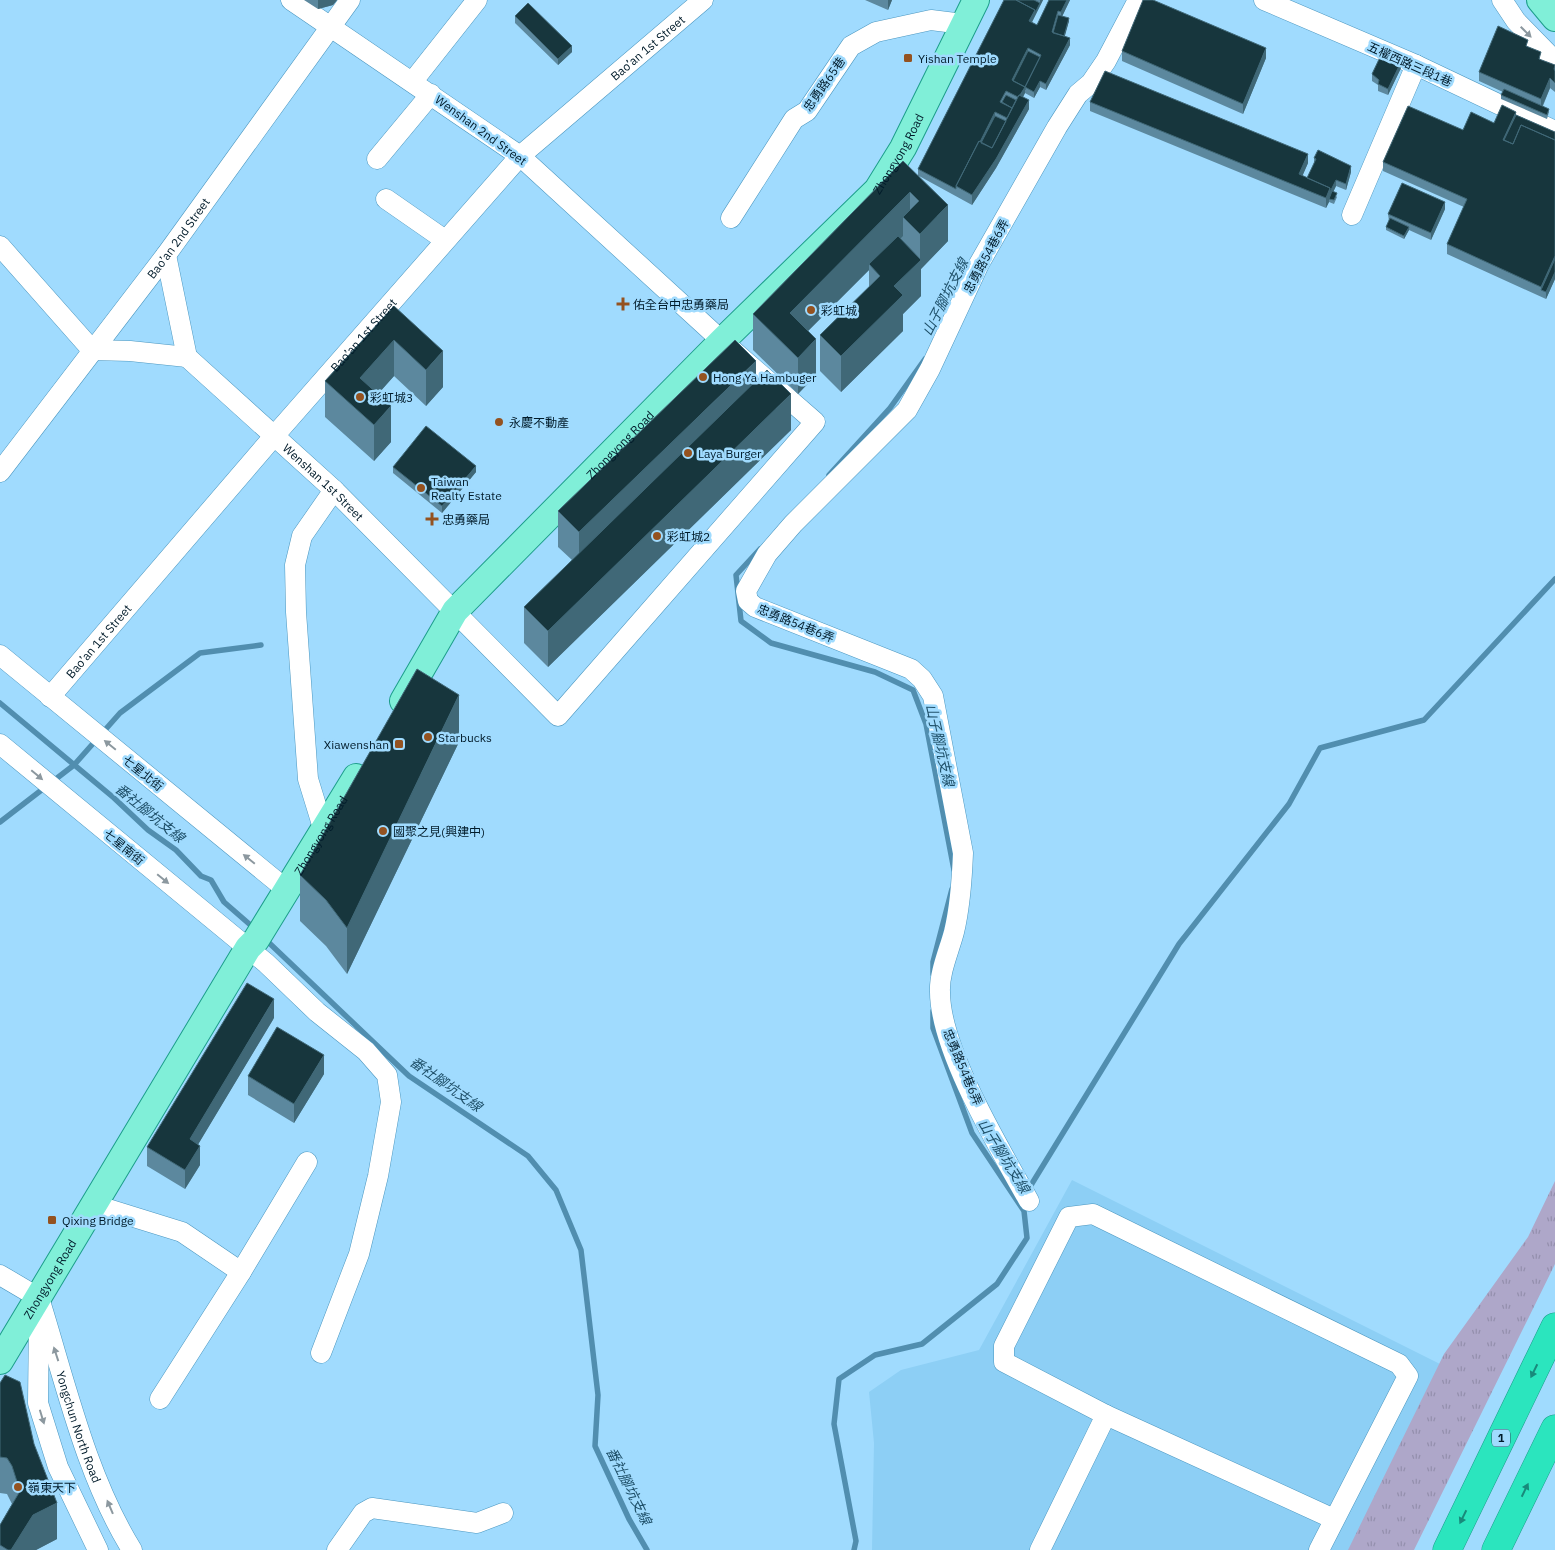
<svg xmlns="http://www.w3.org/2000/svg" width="1555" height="1550" font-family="'IBM Plex Sans','Noto Sans TC',sans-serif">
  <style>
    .built { fill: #8dcff5 }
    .grass { fill: url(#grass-tufts) }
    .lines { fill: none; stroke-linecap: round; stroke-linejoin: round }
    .stream { stroke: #518eaf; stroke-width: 5.5 }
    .minor-casing { stroke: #4b97c0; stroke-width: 21 }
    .major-casing { stroke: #1c9e8a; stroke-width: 28 }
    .highway-casing { stroke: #1c9e8a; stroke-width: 29 }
    .minor { stroke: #fff; stroke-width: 20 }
    .major { stroke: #80efd8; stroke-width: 26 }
    .highway { stroke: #2be5be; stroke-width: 28 }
    .wall { fill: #5c889e }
    .shaded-wall { fill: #406877 }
    .building { fill: #17363d; stroke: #406877 }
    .oneway { fill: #8c989f }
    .oneway2 { fill: #188a7b }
    .poi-dot { fill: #945220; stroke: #a0dbfe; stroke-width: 2 }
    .labels { text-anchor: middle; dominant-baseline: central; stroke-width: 5; stroke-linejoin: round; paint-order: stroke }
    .shield { fill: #a0dbfe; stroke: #30556a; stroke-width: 1 }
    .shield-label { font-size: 11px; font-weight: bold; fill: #001b2a }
    .street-label { font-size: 12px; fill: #001b2a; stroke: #a0dbfe }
    .poi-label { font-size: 12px; fill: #001b2a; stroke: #a0dbfe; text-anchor: start }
    .water-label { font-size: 14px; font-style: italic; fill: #1f5069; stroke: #a0dbfe }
  </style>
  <defs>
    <pattern id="grass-tufts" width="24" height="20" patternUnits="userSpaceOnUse" patternTransform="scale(1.25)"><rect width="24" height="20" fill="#aea7c9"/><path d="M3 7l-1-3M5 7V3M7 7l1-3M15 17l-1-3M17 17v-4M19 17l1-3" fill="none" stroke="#948fad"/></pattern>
  </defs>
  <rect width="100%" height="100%" fill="#a0dbfe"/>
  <path class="built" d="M 1072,1180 L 1454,1371 L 1371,1550 L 872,1550 L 874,1443 L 869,1392 L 901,1370 L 979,1350 Z"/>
  <path class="grass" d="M 1555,1181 L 1555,1264 L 1414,1550 L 1348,1550 L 1444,1354 L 1528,1237 Z"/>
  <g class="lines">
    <path class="stream" d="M 829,475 L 890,408 L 925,359
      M 760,549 L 736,575 L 741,621 L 771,643 L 875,672 L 913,690 L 926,724 L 954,870
      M 0,703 L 114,798 L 148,830 L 176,850 L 201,876 L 211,880 L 224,902 L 255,929
      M 0,822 L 74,765 L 120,713 L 200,653 L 261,645
      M 265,939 L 409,1076 L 528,1156 L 556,1190 L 581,1250 L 598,1395 L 595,1446 L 629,1519 L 647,1550
      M 933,974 L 933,962 L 952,889
      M 1028,1190 L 1179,944 L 1289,804 L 1320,748 L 1424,720 L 1555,579
      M 854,1550 L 856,1541 L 834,1424 L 839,1379 L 875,1355 L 922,1344 L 997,1284 L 1027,1238 L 1024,1211 L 972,1133 L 933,1028 L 933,1011"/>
    <g class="minor-casing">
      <g id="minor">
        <path d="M 1264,0 L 1416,65 L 1555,131"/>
        <path d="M 1502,0 L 1516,21 L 1555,61"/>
        <path d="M 413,81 L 477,0"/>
        <path d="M 377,159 L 431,94"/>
        <path d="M 386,199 L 445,240"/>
        <path d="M 1352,215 L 1416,65"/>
        <path d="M 731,218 L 794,119 L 807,111 L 851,46 L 876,32 L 931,20 L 963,24"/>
        <path d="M 0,246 L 92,350 L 130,351 L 187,357"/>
        <path d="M 166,255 L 187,357"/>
        <path id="s1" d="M 187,357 L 334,490 L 558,716 L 815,422 L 722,341 L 520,156 L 291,0"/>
        <path id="s2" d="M 0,472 L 166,255 L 350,0"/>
        <path d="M 0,655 L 287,890"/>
        <path id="s3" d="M 50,697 L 275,435 L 520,156 L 703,0"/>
        <path d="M 0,744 L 266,963 L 317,1012 L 366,1051 L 387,1075 L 391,1102 L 378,1176 L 359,1254 L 321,1353"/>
        <path d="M 324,831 L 308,779 L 296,612 L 295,565 L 302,536 L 334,490"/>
        <path d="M 1029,1201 C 1000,1149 940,1050 940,992 C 939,973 949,951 954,932 C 960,907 962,879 963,853 L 933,696 L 922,679 L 911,669 L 755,607 L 748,601 L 746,591 L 767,554 L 793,524 L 907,410 L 930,369 L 979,264 L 1057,127 L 1078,94 L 1091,83 L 1106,61 L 1138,0"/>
        <path d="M 95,1205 L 182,1232 L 241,1272"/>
        <path id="s4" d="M 0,1275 L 39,1298 C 65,1381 86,1476 132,1550"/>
        <path d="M 39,1318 L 38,1403 L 58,1467 L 98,1550"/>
        <path d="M 160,1399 L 241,1272 L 307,1162"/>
        <path d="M 1106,1415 L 1334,1519"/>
        <path d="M 337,1550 L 363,1513 L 372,1508 L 477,1523 L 503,1513"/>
        <path d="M 1040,1550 L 1106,1415 L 1004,1362 L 1004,1346 L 1069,1217 L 1093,1214 L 1399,1364 L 1408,1376 L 1319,1550"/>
      </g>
    </g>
    <g class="major-casing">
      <g id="major">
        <path d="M 1540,0 L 1555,18"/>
        <path id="s5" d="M 403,701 L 455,611 L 722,341 L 877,190 L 903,148 L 976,0"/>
        <path id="s6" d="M 0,1361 L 248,948 L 256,940 L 356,777"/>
      </g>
    </g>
    <g class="highway-casing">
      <path id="highway" d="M 1447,1550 L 1555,1327
        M 1496,1550 L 1555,1429"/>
    </g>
    <use href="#minor" class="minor"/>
    <use href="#major" class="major"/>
    <use href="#highway" class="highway"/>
  </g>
  <path class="wall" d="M 304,0 L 337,0 L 333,5 L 318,9 Z
    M 865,0 L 892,0 L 888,10 Z
    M 1004,0 L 1043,0 L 1032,22 L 1037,25 L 1049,0 L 1070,0 L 1062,16 L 1069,21 L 1064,36 L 1070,45 L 1046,90 L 1040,87 L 1034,98 L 1025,93 L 1023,97 L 1029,109 L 996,168 L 972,205 L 919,176 L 948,241 L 921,269 L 921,296 L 903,314 L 903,331 L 841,392 L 820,371 L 820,335 L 869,287 L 869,270 L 808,331 L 816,375 L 798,394 L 753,350 L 753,314 L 918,175 L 918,169 Z
    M 515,16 L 572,52 L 558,65 L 515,23 Z
    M 1528,47 L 1541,60 L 1555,65 L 1555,92 L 1550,88 L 1543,106 L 1549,112 L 1547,119 L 1501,99 L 1501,95 L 1503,92 L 1479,81 L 1479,72 Z
    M 1122,51 L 1266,58 L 1243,114 L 1122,61 Z
    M 1401,68 L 1388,95 L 1378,91 L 1378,85 L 1372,81 L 1372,74 Z
    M 1090,102 L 1308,163 L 1302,176 L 1307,178 L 1314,164 L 1314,158 L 1351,172 L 1346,190 L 1336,186 L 1333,192 L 1337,197 L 1334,204 L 1329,202 L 1326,208 L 1090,111 Z
    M 1516,115 L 1555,132 L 1555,279 L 1546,299 L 1447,254 L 1447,244 L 1464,207 L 1383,171 L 1383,162 L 1463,130 L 1494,123 Z
    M 1445,209 L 1431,240 L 1409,230 L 1404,239 L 1386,230 L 1386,227 L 1389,221 L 1388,214 Z
    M 394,306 L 443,387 L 426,406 L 394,376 L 378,394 L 391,442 L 374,461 L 325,417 L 325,381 Z
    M 756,381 L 791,430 L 548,667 L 524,643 L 524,607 L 572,560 L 558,547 L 558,511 Z
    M 393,467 L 476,472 L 442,513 L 393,473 Z
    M 459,742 L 347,974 L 326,946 L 300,921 L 300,875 Z
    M 274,1018 L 198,1144 L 200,1165 L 185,1189 L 147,1166 L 147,1147 Z
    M 324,1074 L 294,1123 L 248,1095 L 248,1076 Z
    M 0,1383 L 34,1444 L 57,1539 L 36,1550 L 0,1550 L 0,1525 L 12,1504 L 7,1494 L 0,1493 Z"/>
  <path class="shaded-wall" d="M 318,0 L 337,0 L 333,5 L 318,9 Z
    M 888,0 L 892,0 L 888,10 Z
    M 1040,0 L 1043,0 L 1040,6 Z
    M 1067,0 L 1070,0 L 1061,19 L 1061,12 Z
    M 1040,3 L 1040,6 L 1029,28 L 1029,21 L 1035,10 Z
    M 1069,18 L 1069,21 L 1063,43 L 1063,39 Z
    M 1070,38 L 1070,45 L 1046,90 L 1046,84 Z
    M 572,46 L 572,52 L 558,65 L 558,59 Z
    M 1028,48 L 1028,54 L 1013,84 L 1012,80 Z
    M 1266,48 L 1266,58 L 1243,114 L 1243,104 Z
    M 1401,62 L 1401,68 L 1388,95 L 1388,89 Z
    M 1550,78 L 1550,88 L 1541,109 L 1541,99 Z
    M 1040,81 L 1040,87 L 1034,98 L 1034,92 Z
    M 1025,87 L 1025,93 L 992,158 L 1019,98 Z
    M 1029,100 L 1029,109 L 996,168 L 972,205 L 972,195 Z
    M 995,112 L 995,119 L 957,187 Z
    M 1516,112 L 1516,121 L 1506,144 L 1503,140 Z
    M 1308,154 L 1308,163 L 1299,184 L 1299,174 Z
    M 1351,166 L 1351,172 L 1346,190 L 1346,184 Z
    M 1336,180 L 1336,186 L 1330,199 L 1329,199 L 1329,202 L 1326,208 L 1326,198 L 1330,188 Z
    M 910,192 L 910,224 L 903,217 L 903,236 L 872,267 L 869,264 L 869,270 L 790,349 L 790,313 Z
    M 1445,202 L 1445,209 L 1431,240 L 1431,233 Z
    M 948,205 L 948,241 L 921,269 L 921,296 L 903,314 L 903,331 L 841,392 L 841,356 L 894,286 L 920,260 L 920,234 Z
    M 1409,227 L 1409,230 L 1404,239 L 1404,236 Z
    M 1555,256 L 1555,266 L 1541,290 L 1541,296 L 1541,287 Z
    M 1555,272 L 1555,279 L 1546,299 L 1546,292 Z
    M 816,339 L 816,375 L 798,394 L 798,358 Z
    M 394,340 L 394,376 L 361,413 L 360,378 Z
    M 443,351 L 443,387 L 426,406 L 426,370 Z
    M 756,361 L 756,397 L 579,568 L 579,532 Z
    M 791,394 L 791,430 L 548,667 L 548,631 Z
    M 391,406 L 391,442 L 374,461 L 374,425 Z
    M 476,466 L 476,472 L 442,513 L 442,506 Z
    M 459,695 L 459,742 L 347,974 L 347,928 Z
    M 274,999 L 274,1018 L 190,1158 L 190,1139 Z
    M 324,1055 L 324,1074 L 294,1123 L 294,1104 Z
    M 200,1146 L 200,1165 L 185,1189 L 185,1170 Z
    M 57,1503 L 57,1539 L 36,1550 L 11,1550 L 33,1515 Z"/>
  <path class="building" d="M 1004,0 L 1016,0 L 1035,10 L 1029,21 L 1037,25 L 1049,0 L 1067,0 L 1061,12 L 1058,11 L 1052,32 L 1070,38 L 1046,84 L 1040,81 L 1034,92 L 1025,87 L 1041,55 L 1028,48 L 1012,80 L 1025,87 L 1020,95 L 1019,95 L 1018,97 L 1006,91 L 1000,102 L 1012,108 L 1007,118 L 995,112 L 980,142 L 979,141 L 956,186 L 956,189 L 918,169 Z
    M 1016,0 L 1034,0 L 1040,3 L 1035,13 L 1035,10 Z
    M 1143,0 L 1153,0 L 1266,48 L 1243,104 L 1122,51 Z
    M 528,3 L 572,46 L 558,59 L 515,16 Z
    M 1058,15 L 1069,18 L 1064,36 L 1053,33 Z
    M 1498,26 L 1528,40 L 1526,46 L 1541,52 L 1539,59 L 1555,65 L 1554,69 L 1555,71 L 1555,83 L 1550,78 L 1541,99 L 1479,72 Z
    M 1028,51 L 1040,57 L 1025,87 L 1025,90 L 1025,87 L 1013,81 Z
    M 1382,53 L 1401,62 L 1388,89 L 1378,84 L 1379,80 L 1372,74 Z
    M 1105,71 L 1308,154 L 1299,174 L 1330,188 L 1326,198 L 1090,102 Z
    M 1504,89 L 1549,109 L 1547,115 L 1501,95 Z
    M 1006,95 L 1016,100 L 1012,108 L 1002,102 Z
    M 1019,95 L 1029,100 L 996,159 L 972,195 L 956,186 L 979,141 L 992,148 Z
    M 1502,105 L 1516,112 L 1503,140 L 1513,144 L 1521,125 L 1555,140 L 1555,256 L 1541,287 L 1447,244 L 1467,199 L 1383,162 L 1408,106 L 1463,130 L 1471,112 L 1494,123 Z
    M 1516,115 L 1555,132 L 1555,140 L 1521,125 L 1513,144 L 1504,140 Z
    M 995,116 L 1006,121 L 992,148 L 981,143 Z
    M 1318,150 L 1351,166 L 1346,184 L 1336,180 L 1330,192 L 1330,188 L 1307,178 L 1316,159 L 1314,158 Z
    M 903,161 L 948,205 L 920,234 L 903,217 L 919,201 L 910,192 L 790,313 L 816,339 L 798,358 L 753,314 Z
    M 1402,183 L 1445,202 L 1431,233 L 1388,214 Z
    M 1332,191 L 1337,193 L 1334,200 L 1329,199 Z
    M 1390,218 L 1409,227 L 1404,236 L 1386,227 Z
    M 898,236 L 921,260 L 894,286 L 903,295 L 841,356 L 820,335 L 880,276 L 869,264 Z
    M 1555,259 L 1555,272 L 1546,292 L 1541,290 Z
    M 394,306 L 443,351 L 426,370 L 394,340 L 360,378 L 391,406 L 374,425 L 325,381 Z
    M 735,340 L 756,361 L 579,532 L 558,511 Z
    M 767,370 L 791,394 L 548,631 L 524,607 Z
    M 426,426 L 476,466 L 442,506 L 393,467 Z
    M 417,669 L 459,695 L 347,928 L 326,900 L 300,875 Z
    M 247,983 L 274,999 L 190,1139 L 200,1146 L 185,1170 L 147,1147 Z
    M 277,1027 L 324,1055 L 294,1104 L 248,1076 Z
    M 5,1375 L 20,1382 L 34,1444 L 57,1503 L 33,1515 L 11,1550 L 8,1550 L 0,1545 L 0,1525 L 20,1491 L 12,1466 L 7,1458 L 0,1457 L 0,1383 Z"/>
  <defs><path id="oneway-solid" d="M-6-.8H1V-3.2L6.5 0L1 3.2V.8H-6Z" transform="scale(1.25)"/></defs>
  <g class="oneway">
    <use href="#oneway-solid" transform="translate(1526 32) rotate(45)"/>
    <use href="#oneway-solid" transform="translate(110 745) rotate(-141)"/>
    <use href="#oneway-solid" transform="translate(37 775) rotate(40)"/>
    <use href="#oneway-solid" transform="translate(249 859) rotate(-141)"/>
    <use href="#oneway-solid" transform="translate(163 879) rotate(39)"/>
    <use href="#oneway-solid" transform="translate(56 1354) rotate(-108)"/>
    <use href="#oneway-solid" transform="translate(42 1417) rotate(73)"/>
    <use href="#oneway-solid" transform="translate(110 1507) rotate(-113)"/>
  </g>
  <g class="oneway2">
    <use href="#oneway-solid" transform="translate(1534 1371) rotate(116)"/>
    <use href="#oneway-solid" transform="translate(1525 1490) rotate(-64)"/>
    <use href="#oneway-solid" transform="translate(1463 1517) rotate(116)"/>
  </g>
  <g class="poi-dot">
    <rect x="903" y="53" width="10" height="10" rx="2.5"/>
    <path d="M620.5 296.5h5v5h5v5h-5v5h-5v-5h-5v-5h5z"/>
    <circle cx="811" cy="310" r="5"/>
    <circle cx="703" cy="377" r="5"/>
    <circle cx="360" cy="397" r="5"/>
    <circle cx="499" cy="422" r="5"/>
    <circle cx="688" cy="453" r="5"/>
    <circle cx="421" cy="488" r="5"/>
    <path d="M429.5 511.5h5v5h5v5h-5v5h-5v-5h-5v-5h5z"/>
    <circle cx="657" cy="536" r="5"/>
    <circle cx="428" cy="737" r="5"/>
    <rect x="394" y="739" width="10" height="10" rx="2.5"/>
    <circle cx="383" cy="831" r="5"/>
    <rect x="47" y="1215" width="10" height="10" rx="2.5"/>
    <circle cx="18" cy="1487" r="5"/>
  </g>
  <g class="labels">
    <rect class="shield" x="1492" y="1429.5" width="18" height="17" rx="4"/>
    <g class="shield-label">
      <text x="1501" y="1438">1</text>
    </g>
    <g class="street-label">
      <text stroke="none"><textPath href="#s3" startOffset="884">Bao’an 1st Street</textPath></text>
      <text transform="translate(1410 64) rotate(24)">五權西路三段1巷</text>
      <text transform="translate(824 84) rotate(-55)">忠勇路65巷</text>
      <text transform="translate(481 130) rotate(36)">Wenshan 2nd Street</text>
      <text stroke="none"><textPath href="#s5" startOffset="742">Zhongyong Road</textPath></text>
      <text stroke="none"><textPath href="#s2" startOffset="294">Bao’an 2nd Street</textPath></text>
      <text transform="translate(986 256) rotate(-62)">忠勇路54巷6弄</text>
      <text stroke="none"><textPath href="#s3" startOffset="479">Bao’an 1st Street</textPath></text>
      <text stroke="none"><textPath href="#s5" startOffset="338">Zhongyong Road</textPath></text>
      <text stroke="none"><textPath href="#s1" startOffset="185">Wenshan 1st Street</textPath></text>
      <text transform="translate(796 623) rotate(22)">忠勇路54巷6弄</text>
      <text stroke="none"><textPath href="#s3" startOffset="74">Bao’an 1st Street</textPath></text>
      <text transform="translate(143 773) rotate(39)">七星北街</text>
      <text stroke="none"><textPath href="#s6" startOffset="616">Zhongyong Road</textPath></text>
      <text transform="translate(124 847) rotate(39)">七星南街</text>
      <text transform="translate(963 1067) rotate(67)">忠勇路54巷6弄</text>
      <text stroke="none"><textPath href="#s6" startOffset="96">Zhongyong Road</textPath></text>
      <text stroke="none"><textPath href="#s4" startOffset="180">Yongchun North Road</textPath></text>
    </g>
    <g class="poi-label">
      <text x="918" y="58">Yishan Temple</text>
      <text x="633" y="304">佑全台中忠勇藥局</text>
      <text x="821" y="310">彩虹城</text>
      <text x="713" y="377">Hong Ya Hambuger</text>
      <text x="370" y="397">彩虹城3</text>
      <text x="509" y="422">永慶不動產</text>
      <text x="698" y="453">Laya Burger</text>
      <text x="431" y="481">Taiwan<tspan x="431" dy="14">Realty Estate</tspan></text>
      <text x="442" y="519">忠勇藥局</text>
      <text x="667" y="536">彩虹城2</text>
      <text x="438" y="737">Starbucks</text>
      <text x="389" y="744" text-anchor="end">Xiawenshan</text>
      <text x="393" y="831">國聚之見(興建中)</text>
      <text x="62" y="1220">Qixing Bridge</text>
      <text x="28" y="1487">嶺東天下</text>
    </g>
    <g class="water-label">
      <text transform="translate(945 297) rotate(-63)">山子腳坑支線</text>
      <text transform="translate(940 745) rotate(77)">山子腳坑支線</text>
      <text transform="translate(150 813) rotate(39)">番社腳坑支線</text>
      <text transform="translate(446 1084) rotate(35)">番社腳坑支線</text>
      <text transform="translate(1004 1156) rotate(58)">山子腳坑支線</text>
      <text transform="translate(629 1486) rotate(64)">番社腳坑支線</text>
    </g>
  </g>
</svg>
